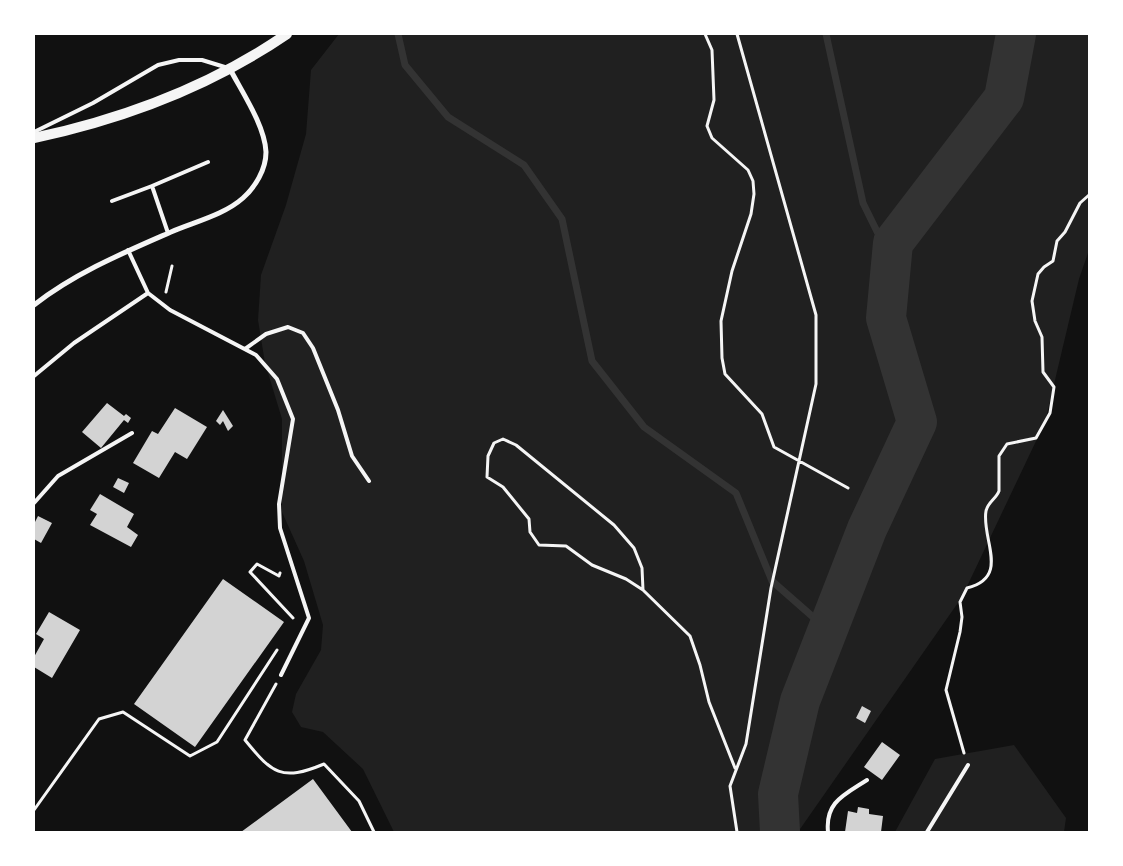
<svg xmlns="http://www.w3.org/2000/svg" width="1123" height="866" font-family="Rubik,sans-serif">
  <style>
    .green { fill: #202020 }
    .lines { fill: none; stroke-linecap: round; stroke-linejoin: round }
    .stream { stroke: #333; stroke-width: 7 }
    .river { stroke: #333; stroke-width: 40 }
    .building { fill: #d3d3d3 }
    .path { stroke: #f5f5f5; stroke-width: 3 }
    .service { stroke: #f5f5f5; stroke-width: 4 }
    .minor { stroke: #f5f5f5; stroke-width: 5 }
    .secondary { stroke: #f5f5f5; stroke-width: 10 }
  </style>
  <rect width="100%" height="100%" fill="#111"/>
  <path class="green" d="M 339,34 L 1089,34 L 1089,250 L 1079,279 L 1045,422 L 962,597 L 798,832 L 394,832 L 363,769 L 323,732 L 301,727 L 292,712 L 296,694 L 321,650 L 323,625 L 304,561 L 282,512 L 282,419 L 265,363 L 258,320 L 261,275 L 286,205 L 306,134 L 311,70 Z
    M 1014,745 L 1066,818 L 1064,832 L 895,832 L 935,759 Z"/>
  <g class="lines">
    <path class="stream" d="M 398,34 L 405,65 L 448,117 L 524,165 L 562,219 L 592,361 L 644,427 L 736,493 L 772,581 L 829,631
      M 826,34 L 863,203 L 892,262"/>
    <path class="river" d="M 780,832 L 778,794 L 800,701 L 867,529 L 917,422 L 886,318 L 893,243 L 1004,98 L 1016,34"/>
  </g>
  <path class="building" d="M 107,403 L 124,416 L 126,414 L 131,418 L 128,423 L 124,420 L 101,448 L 82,432 Z
    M 175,408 L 207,427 L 187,459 L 175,452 L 159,478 L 133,463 L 152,431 L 158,434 Z
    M 223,410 L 233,426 L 228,431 L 223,421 L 220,425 L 216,421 Z
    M 118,478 L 129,483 L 124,493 L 113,487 Z
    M 100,494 L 134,514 L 127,527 L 138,535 L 131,547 L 90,525 L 97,514 L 90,510 Z
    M 38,516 L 52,523 L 41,543 L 34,539 L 34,524 Z
    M 223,579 L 284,622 L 195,747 L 134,704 Z
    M 49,612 L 80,630 L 52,678 L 34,667 L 34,657 L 44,639 L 36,634 Z
    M 862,706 L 871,711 L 865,723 L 856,718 Z
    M 882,742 L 900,755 L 882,780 L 864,767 Z
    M 313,779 L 352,832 L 241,832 Z
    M 858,807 L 869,809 L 869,814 L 883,816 L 881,832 L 845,832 L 848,811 L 857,813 Z"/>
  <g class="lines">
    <path class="path" d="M 705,34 L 712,50 L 714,100 L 707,126 L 712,138 L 748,170 L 753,181 L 754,194 L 751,214 L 732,271 L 721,321 L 722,358 L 725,374 L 762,414 L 774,447 L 848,488
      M 737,34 L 816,315 L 816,384 L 771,588 L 746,744 L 730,786 L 737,832
      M 166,292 L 172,266
      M 280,573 L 279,576 L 257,564 L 250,572 L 293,618
      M 643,590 L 626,579 L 592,565 L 566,546 L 539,545 L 530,532 L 529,519 L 503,487 L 487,477 L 488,456 L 494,443 L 503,439 L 516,445 L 614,525 L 634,548 L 642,568 L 643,590 L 690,636 L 700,665 L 709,702 L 735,768
      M 276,684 L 245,740 C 272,773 281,782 324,764 L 359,801 L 374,832
      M 964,753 L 946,690 L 960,632 L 962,617 L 960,602 L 967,588 C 1011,577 981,539 986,511 C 988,502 996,499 999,491 L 999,456 L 1007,444 L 1036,438 L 1050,413 L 1054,387 L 1043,372 L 1042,337 L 1035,321 L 1032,301 L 1038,274 L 1044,267 L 1053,261 L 1057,241 L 1065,232 L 1080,203 L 1089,195
      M 34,810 L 99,719 L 123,712 L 190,756 L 217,742 L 277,650"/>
    <path class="service" d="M 34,132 L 93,103 L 158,65 L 179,60 L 202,60 L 228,68
      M 152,186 L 208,162
      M 112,201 L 152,186 L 168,233
      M 128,250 L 148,293 L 170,310 L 256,355 L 277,379 L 293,419 L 279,504 L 280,528 L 309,618 L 281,675
      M 245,349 L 266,334 L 288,327 L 303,333 L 313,348 L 338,410 L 352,456 L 369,481
      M 34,376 L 74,343 L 148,293
      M 34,503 L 58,476 L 132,433
      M 828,832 C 825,802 844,795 867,780
      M 927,832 L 968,765"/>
    <path class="minor" d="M 34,305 C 75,273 123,253 171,232 C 194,222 224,215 243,198 C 255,187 266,170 266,152 C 265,126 242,92 230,69"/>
    <path class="secondary" d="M 34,138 C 123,119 211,86 287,34"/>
  </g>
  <rect width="1123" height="866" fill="none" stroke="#ffffff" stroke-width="70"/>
</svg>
